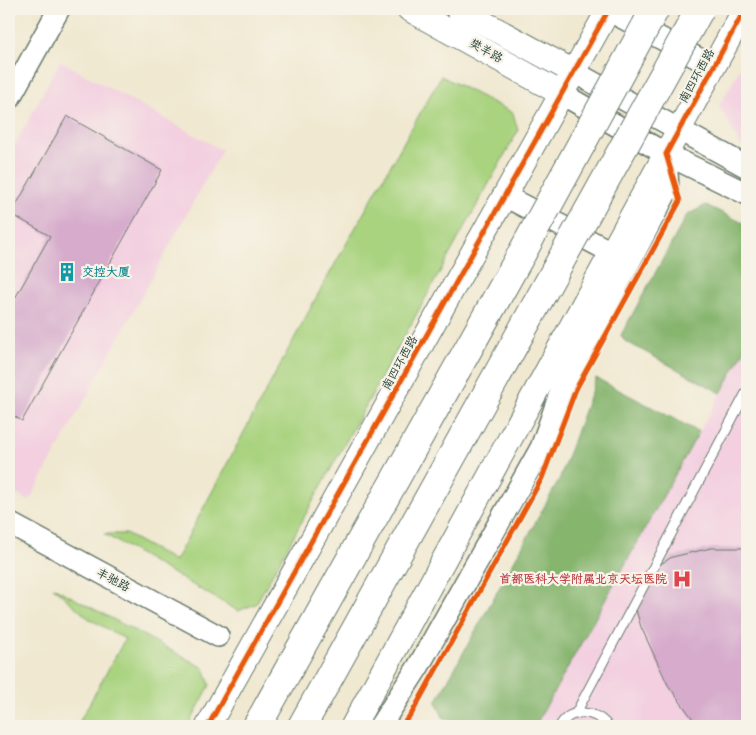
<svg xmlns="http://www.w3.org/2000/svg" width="756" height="735" font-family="'Balsamiq Sans','LXGW WenKai TC',sans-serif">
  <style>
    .built { fill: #f3cfe0 }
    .green { fill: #a9d37f; stroke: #64885a }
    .forest { fill: #86b56e; stroke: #527951 }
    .building { fill: #d6abcc }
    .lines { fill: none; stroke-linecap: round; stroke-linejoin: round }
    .service-casing { stroke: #68796b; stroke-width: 11 }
    .tertiary-casing { stroke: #68796b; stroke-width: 24 }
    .secondary-casing { stroke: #68796b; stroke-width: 26 }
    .trunk-casing { stroke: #68796b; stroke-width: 30 }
    .service { stroke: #fff; stroke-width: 9 }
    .tertiary { stroke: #fff; stroke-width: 21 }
    .secondary { stroke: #fff; stroke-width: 24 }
    .trunk { stroke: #fff; stroke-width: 28 }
    .trunk-bridge-casing { stroke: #68796b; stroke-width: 30; stroke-linecap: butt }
    .trunk-bridge { stroke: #fff; stroke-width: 28 }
    .cycleway-casing { stroke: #f7f3e8; stroke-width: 8 }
    .cycleway { stroke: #e8590c; stroke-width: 5 }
    .labels { text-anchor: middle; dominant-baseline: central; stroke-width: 4.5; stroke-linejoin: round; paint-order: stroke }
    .street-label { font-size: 12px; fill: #1f3d34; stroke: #f7f3e8 }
    .culture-label { font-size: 12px; font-weight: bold; fill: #0d838f; stroke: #f7f3e8; text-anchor: start }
    .health-label { font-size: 12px; font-weight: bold; fill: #be3a42; stroke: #f7f3e8; text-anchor: end }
  </style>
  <rect width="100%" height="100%" fill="#f7f3e8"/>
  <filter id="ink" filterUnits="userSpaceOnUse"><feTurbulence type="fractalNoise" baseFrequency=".02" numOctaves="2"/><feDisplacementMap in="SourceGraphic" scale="10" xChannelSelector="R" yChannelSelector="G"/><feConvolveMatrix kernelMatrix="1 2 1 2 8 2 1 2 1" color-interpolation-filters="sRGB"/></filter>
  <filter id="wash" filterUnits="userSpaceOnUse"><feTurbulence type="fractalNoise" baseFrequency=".0096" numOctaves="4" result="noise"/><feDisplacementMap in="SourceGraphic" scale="20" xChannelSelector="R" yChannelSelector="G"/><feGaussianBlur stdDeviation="1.12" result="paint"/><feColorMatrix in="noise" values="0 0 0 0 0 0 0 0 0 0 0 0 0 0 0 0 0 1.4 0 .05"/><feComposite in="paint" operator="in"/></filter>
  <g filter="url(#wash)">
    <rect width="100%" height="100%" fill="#f0e8d0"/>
    <path class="built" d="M 747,56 L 747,150 L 742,147 L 719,106 Z
      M 60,61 L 222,150 L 29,501 L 9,490 L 9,156 Z
      M 747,346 L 747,726 L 535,726 L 721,393 Z"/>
    <path class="green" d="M 441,76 L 513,113 L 518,131 L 256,604 L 238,611 L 104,534 L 126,534 L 175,561 L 317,296 Z
      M 53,587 L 204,668 L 210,685 L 188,726 L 77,726 L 125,639 L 88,618 Z"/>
    <path class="forest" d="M 706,205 L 747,225 L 747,346 L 721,393 L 625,341 L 621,335 L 687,215 Z
      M 596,378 L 699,432 L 535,726 L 461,726 L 443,717 L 436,702 L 559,480 Z"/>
    <g id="blocks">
      <path class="building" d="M 67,116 L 162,170 L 22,421 L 9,413 L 9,309 L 50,236 L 11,214 Z
        M 711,548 L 747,548 L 747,726 L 698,726 L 668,685 L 641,627 L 636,610 L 639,599 L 659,565 L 672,557 Z"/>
    </g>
  </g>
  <g filter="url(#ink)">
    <use href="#blocks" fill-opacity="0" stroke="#68796b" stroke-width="1"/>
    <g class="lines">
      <g class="service-casing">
        <path id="service" d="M 576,713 L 747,391
          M 560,726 C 571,707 595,710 608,726"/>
      </g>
      <g class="tertiary-casing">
        <path id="tertiary" d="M 608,10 L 714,67
          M 574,72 L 747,167
          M 562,94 L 666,154 L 747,194
          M 9,99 L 59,9
          M 505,196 L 611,252
          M 9,523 L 218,636
          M 380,726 L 418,667 L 541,448 L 561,391 L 668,189 L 666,154"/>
      </g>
      <g class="secondary-casing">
        <path id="secondary" d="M 409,9 L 562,94
          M 458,9 L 574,72
          M 208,726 L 609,9
          M 353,726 L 745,9"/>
      </g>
      <g class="trunk-casing">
        <path id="trunk" d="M 257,726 L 522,253
          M 302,726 L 555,271"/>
      </g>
      <use href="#service" class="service"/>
      <use href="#tertiary" class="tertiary"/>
      <use href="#secondary" class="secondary"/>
      <use href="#trunk" class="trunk"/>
      <g class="trunk-bridge-casing">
        <path id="trunk-bridge" d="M 522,253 L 655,9
          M 555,271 L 700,9"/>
      </g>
      <use href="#trunk-bridge" class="trunk-bridge"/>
      <g class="cycleway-casing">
        <path id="cycleway" d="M 208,726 L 609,9
          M 401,726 L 412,713 L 542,478 L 576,389 L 680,201 L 666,154 L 745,9"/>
      </g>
      <use href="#cycleway" class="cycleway"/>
    </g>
  </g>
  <defs>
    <g id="building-bare" transform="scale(1.5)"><path d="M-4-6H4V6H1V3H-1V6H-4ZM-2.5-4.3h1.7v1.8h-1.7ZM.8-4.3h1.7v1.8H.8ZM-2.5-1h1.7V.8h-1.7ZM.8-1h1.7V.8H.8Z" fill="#0f9aa8" stroke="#f7f3e8" stroke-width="2.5" paint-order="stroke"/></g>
    <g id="hospital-bare" transform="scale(1.5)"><path d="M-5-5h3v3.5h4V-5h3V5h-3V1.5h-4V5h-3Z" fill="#e0444e" stroke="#f7f3e8" stroke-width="2.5" paint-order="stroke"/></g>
  </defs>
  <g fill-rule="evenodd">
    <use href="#building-bare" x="67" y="272"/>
    <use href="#hospital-bare" x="682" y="579"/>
  </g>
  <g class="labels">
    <g class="street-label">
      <text transform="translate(486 51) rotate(29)">樊羊路</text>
      <text transform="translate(697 76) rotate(-61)">南四环西路</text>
      <text transform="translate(400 363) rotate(-61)">南四环西路</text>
      <text transform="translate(113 580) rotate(28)">丰驰路</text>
    </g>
    <g class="culture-label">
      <text x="82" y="272">交控大厦</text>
    </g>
    <g class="health-label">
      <text x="667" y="579">首都医科大学附属北京天坛医院</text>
    </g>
  </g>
  <rect width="756" height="735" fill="none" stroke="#f7f3e8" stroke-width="30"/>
</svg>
